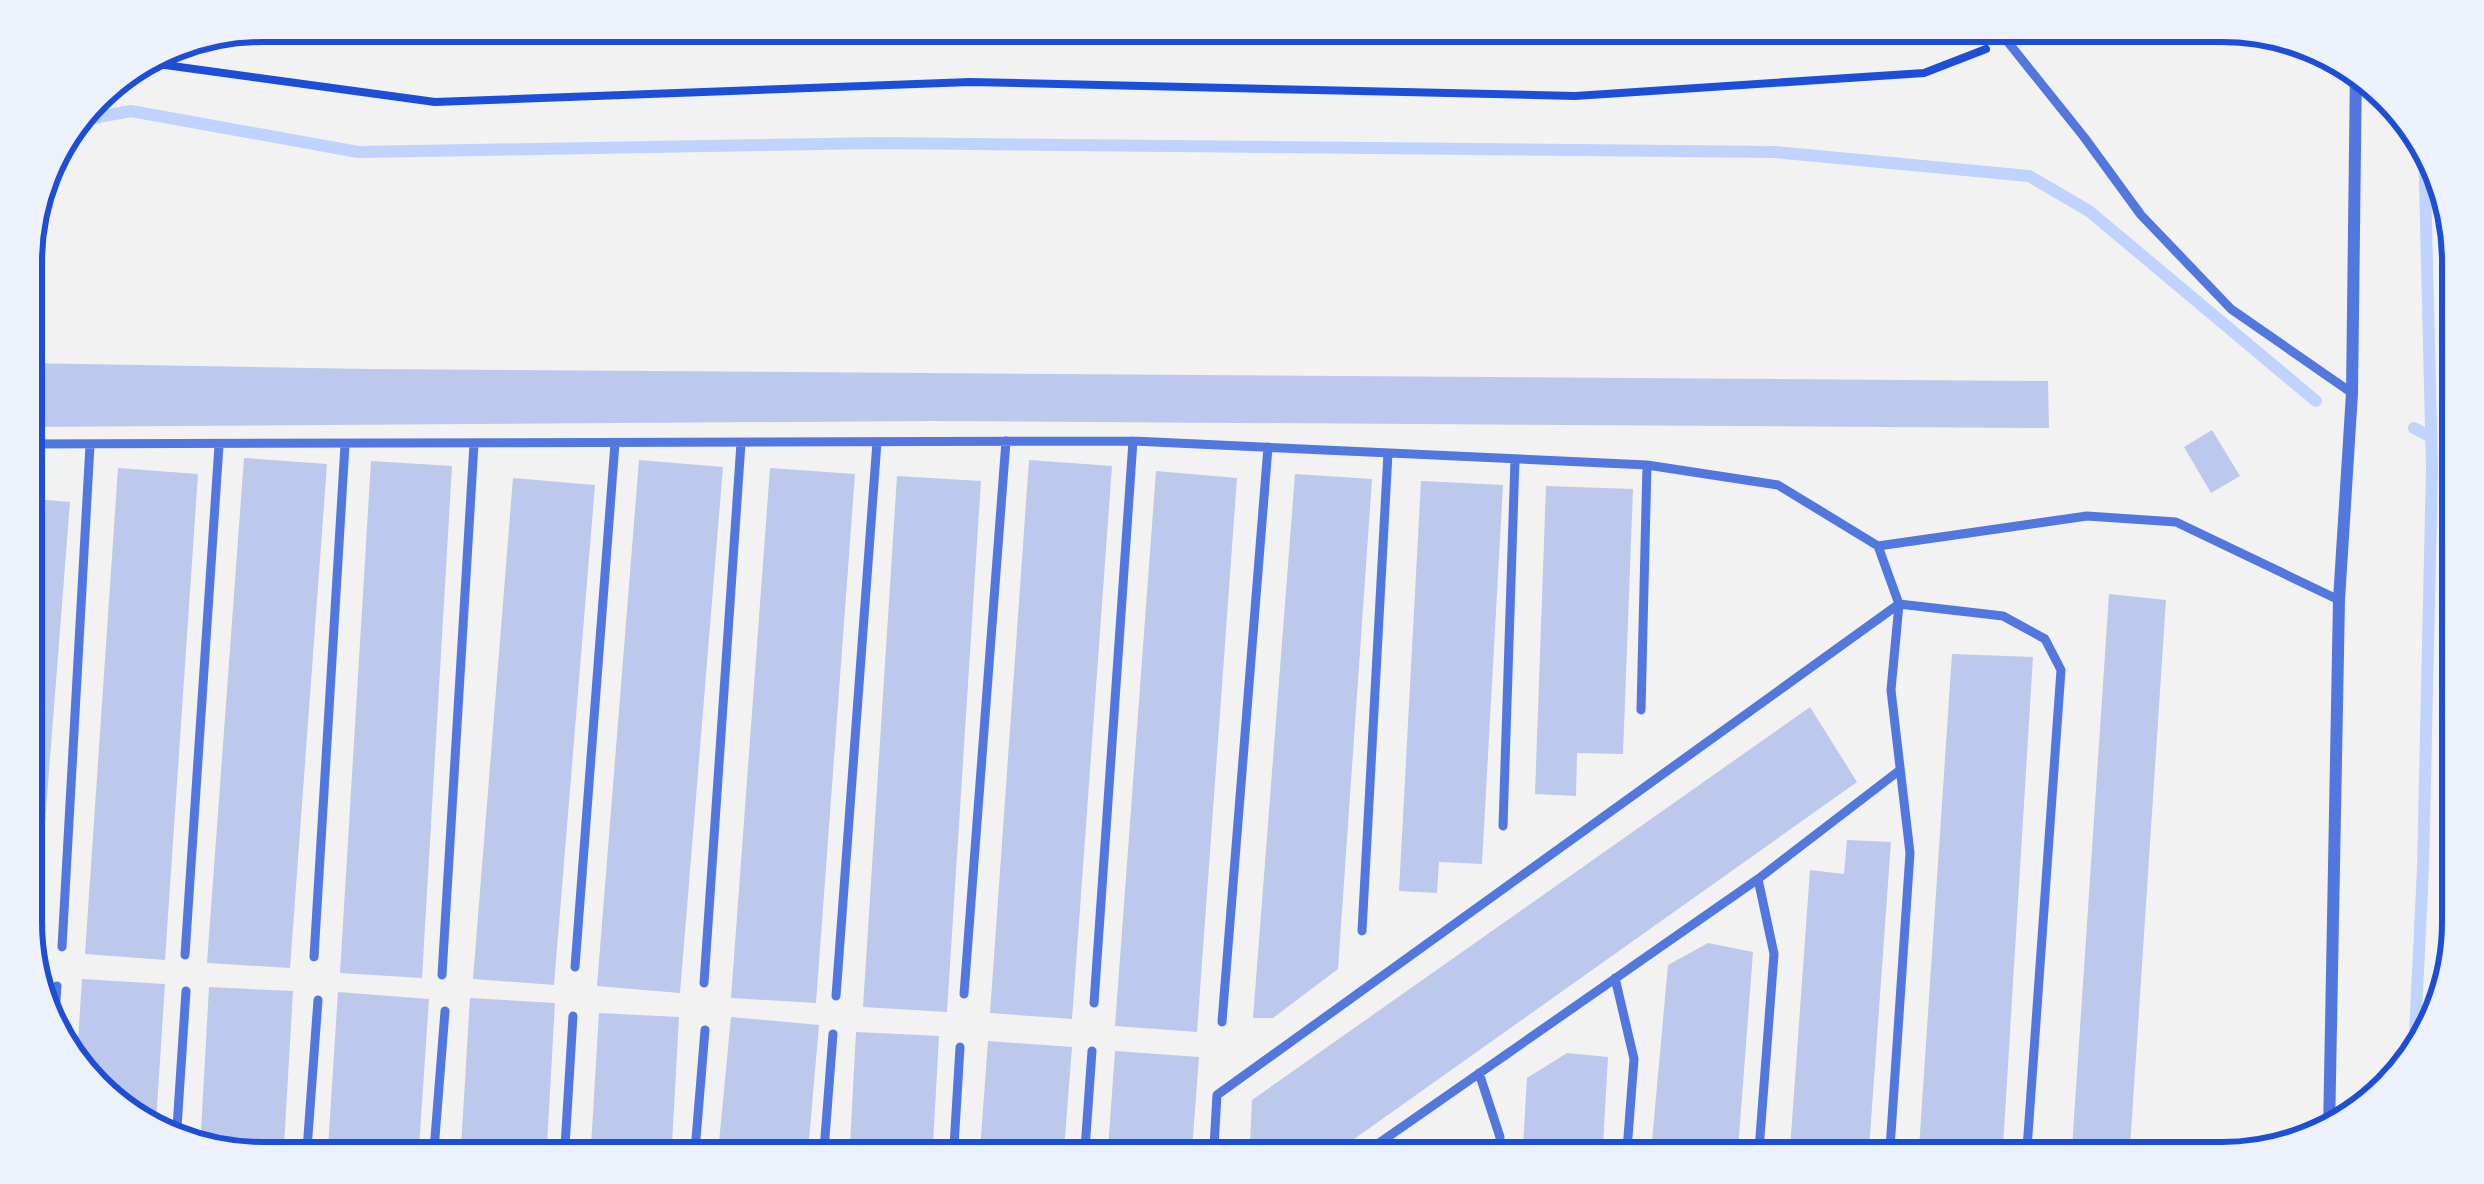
<svg xmlns="http://www.w3.org/2000/svg" width="2484" height="1184" font-family="'Fira Sans',sans-serif">
  <style>
    .lines { fill: none; stroke-linecap: round; stroke-linejoin: round }
    .stream { stroke: #bfd3fe; stroke-width: 12 }
    .building { fill: #bdc9ec }
    .path { stroke: #1d4ed8; stroke-width: 8 }
    .service { stroke: #5277de; stroke-width: 9 }
    .minor { stroke: #5277de; stroke-width: 12 }
    .rim { fill: none; stroke: #1d4ed8; stroke-width: 6 }
  </style>
  <rect width="100%" height="100%" fill="#f2f2f2"/>
  <g class="lines">
    <path class="stream" d="M 71,122 L 131,111 L 358,152 L 879,143 L 1774,152 L 2029,176 L 2089,211 L 2316,401
      M 2414,428 L 2431,437
      M 2414,1055 L 2423,868 L 2432,467 L 2424,141"/>
  </g>
  <path class="building" d="M 22,363 L 368,369 L 2048,381 L 2049,428 L 933,421 L 22,427 Z
    M 2212,430 L 2240,476 L 2211,493 L 2184,447 Z
    M 244,458 L 327,464 L 290,968 L 207,963 Z
    M 639,460 L 723,467 L 680,993 L 597,986 Z
    M 1029,460 L 1112,466 L 1072,1019 L 990,1013 Z
    M 371,461 L 452,466 L 422,978 L 340,973 Z
    M 118,468 L 198,474 L 165,960 L 85,954 Z
    M 770,468 L 855,474 L 816,1003 L 731,998 Z
    M 1156,471 L 1237,478 L 1197,1032 L 1115,1026 Z
    M 1295,474 L 1372,479 L 1338,969 L 1273,1018 L 1253,1018 Z
    M 897,476 L 981,481 L 947,1012 L 863,1007 Z
    M 513,478 L 595,485 L 554,985 L 473,979 Z
    M 1421,481 L 1503,485 L 1482,864 L 1439,862 L 1437,893 L 1399,891 Z
    M 1546,486 L 1633,489 L 1623,754 L 1577,753 L 1576,796 L 1535,794 Z
    M 22,498 L 70,502 L 35,951 L 23,950 Z
    M 2109,594 L 2166,600 L 2129,1163 L 2071,1163 Z
    M 1952,654 L 2033,657 L 2002,1163 L 1918,1163 Z
    M 1810,707 L 1857,782 L 1333,1154 L 1333,1163 L 1249,1163 L 1252,1100 Z
    M 1847,840 L 1891,842 L 1868,1163 L 1789,1163 L 1810,870 L 1844,874 Z
    M 1708,943 L 1753,952 L 1737,1163 L 1650,1163 L 1668,965 Z
    M 82,979 L 165,984 L 155,1138 L 76,1073 Z
    M 209,987 L 293,991 L 283,1163 L 262,1163 L 200,1149 Z
    M 338,992 L 429,999 L 418,1163 L 327,1163 Z
    M 470,998 L 555,1003 L 546,1163 L 460,1163 Z
    M 599,1013 L 679,1017 L 671,1163 L 590,1163 Z
    M 731,1017 L 819,1025 L 807,1163 L 717,1163 Z
    M 856,1032 L 939,1036 L 932,1163 L 849,1163 Z
    M 988,1041 L 1072,1047 L 1063,1163 L 979,1163 Z
    M 1115,1051 L 1199,1057 L 1191,1163 L 1107,1163 Z
    M 1567,1053 L 1608,1057 L 1602,1163 L 1522,1163 L 1527,1078 Z
    M 1434,1147 L 1473,1150 L 1472,1163 L 1409,1163 Z"/>
  <g class="lines">
    <path class="path" d="M 136,61 L 435,102 L 970,82 L 1575,96 L 1924,73 L 1986,49"/>
    <path class="service" d="M 1991,21 L 2084,137 L 2141,215 L 2231,309 L 2352,393
      M 22,444 L 1133,441 L 1647,465 L 1778,485 L 1878,546 L 2087,516 L 2176,522 L 2339,600
      M 1878,546 L 1899,604 L 1891,690 L 1910,853 L 1889,1163
      M 1641,710 L 1647,465
      M 1503,826 L 1515,459
      M 1758,879 L 1774,954 L 1758,1163
      M 1362,931 L 1388,453
      M 62,947 L 90,445
      M 185,955 L 219,445
      M 314,957 L 345,445
      M 575,967 L 615,443
      M 442,975 L 474,444
      M 1615,978 L 1634,1059 L 1626,1163
      M 704,983 L 741,443
      M 964,994 L 1006,441
      M 836,996 L 877,442
      M 1094,1003 L 1133,441
      M 1222,1022 L 1268,447
      M 54,1028 L 57,986
      M 1479,1073 L 1500,1137 L 1498,1163
      M 176,1143 L 186,991
      M 306,1163 L 318,1000
      M 433,1163 L 445,1011
      M 564,1163 L 573,1016
      M 694,1163 L 705,1030
      M 823,1163 L 833,1034
      M 953,1163 L 960,1047
      M 1084,1163 L 1092,1051
      M 1213,1163 L 1217,1095 L 1899,604 L 2003,616 L 2045,639 L 2061,670 L 2026,1163
      M 1359,1163 L 1359,1157 L 1758,879 L 1900,770"/>
    <path class="minor" d="M 2329,1132 L 2339,600 L 2352,393 L 2356,68"/>
  </g>
  <path d="M0 0H2484V1184H0ZM262 42H2222A220 220 0 0 1 2442 262V922A220 220 0 0 1 2222 1142H262A220 220 0 0 1 42 922V262A220 220 0 0 1 262 42Z" fill="#edf1fc" fill-rule="evenodd"/>
  <path class="rim" d="M262 42H2222A220 220 0 0 1 2442 262V922A220 220 0 0 1 2222 1142H262A220 220 0 0 1 42 922V262A220 220 0 0 1 262 42Z"/>
</svg>
